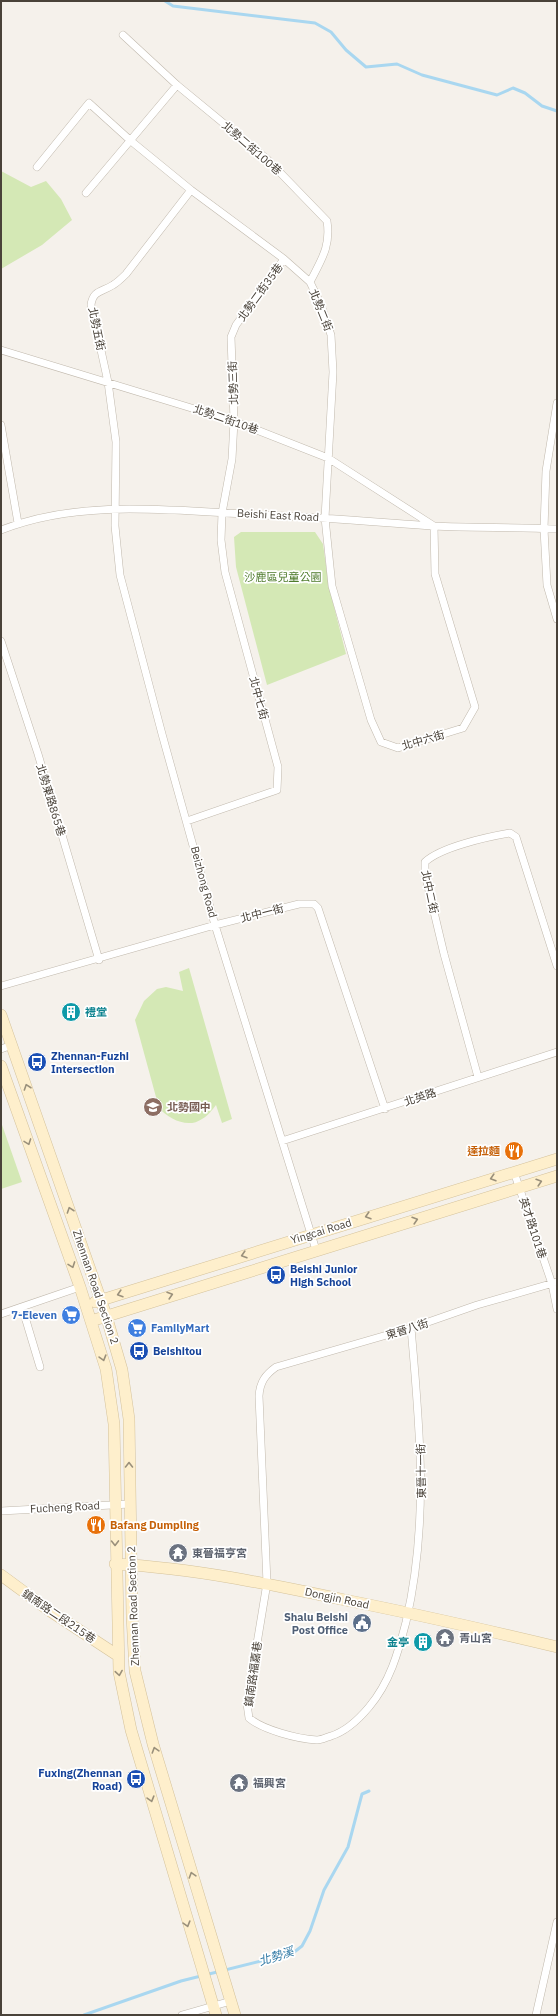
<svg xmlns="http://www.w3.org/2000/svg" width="558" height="2016" font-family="'IBM Plex Sans','Noto Sans TC',sans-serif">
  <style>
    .green { fill: #d4e8b5 }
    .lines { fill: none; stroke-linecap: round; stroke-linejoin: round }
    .stream { stroke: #a9d7f0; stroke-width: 3 }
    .street-casing { stroke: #c1b9ad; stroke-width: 8 }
    .secondary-casing { stroke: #d4c29b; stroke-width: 12 }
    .street { stroke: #fff; stroke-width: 7 }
    .secondary { stroke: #feefcc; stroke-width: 11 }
    .oneway { stroke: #9a907b }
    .labels { text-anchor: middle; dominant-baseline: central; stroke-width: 3.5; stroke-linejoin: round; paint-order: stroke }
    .street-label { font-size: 11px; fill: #494239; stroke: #fff }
    .park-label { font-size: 11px; fill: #4e7b2c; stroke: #fff }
    .culture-label { font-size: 11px; font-weight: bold; fill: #0d838f; stroke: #fff; text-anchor: start }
    .transit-label { font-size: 11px; font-weight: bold; fill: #164399; stroke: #fff; text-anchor: start }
    .education-label { font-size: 11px; font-weight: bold; fill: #785e54; stroke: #fff; text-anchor: start }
    .food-label { font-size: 11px; font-weight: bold; fill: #c56008; stroke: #fff; text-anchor: end }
    .shop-label { font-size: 11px; font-weight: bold; fill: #366cbe; stroke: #fff; text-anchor: end }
    .worship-label { font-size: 11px; font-weight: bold; fill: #5b616d; stroke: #fff; text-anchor: start }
    .service-label { font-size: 11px; font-weight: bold; fill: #4e5e75; stroke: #fff; text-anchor: end }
    .water-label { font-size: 12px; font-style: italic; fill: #2f79a5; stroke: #fff }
  </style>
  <rect width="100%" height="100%" fill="#f5f1eb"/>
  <path class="green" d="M 1,171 L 31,187 L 46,181 L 61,199 L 72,220 L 42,245 L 1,269 Z
    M 241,532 L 315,532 L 323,544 L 329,587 L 346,654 L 267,685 L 236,567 L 234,537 Z
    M 189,968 L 232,1119 L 222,1123 L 216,1105 C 212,1110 208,1116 202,1119 C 188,1129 169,1119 159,1108 L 135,1020 L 144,1001 L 157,989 L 166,987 L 183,991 L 179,972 Z
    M 1,1122 L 22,1182 L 1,1189 Z"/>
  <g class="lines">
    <path class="stream" d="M 165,1 L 173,6 L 315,23 L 331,32 L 346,50 L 366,67 L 397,64 L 422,75 L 497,95 L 513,88 L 525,93 L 542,106 L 557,111
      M 84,2015 L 181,1981 L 293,1953 L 302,1946 L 310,1931 L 324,1890 L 348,1847 L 362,1794 L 369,1791"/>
    <g class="street-casing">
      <path id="street" d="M 123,35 L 177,85 L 267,159 L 327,221 C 331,247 321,260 310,282
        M 191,190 L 126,274 C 122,278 118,282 113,285 C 102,292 93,290 91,305 L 108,382 L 116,442 L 115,526 L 120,575 L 162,734 L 215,925 L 316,1250
        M 86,193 L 177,85
        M 1,350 L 234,421 L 328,458 L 434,526 L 435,574 L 475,707 L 463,728 L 398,748 L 381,742 L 371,720 L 332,586 L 325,518 L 333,372 L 331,335 L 321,305 L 310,282 L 284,259 L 191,190 L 131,141 L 89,103 L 37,167
        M 557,403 L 546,471 L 544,529 L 547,585 L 557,619
        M 1,425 L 18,523
        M 1,530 C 82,498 176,511 261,515 C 319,517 376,522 433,526 C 474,528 516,527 557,529
        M 1,641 L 38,754 L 99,960
        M 187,821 L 277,790 L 278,767 L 225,572 L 221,540 L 222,513 L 232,459 L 234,421 L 231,337 L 236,325 L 284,259
        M 1,986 L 215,925 L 299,904 L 314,904 L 318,908 L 385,1109
        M 1,1049 L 12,1045
        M 478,1077 L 444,954 L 425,874 L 425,862 C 441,847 487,837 510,833 L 516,837 L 557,966
        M 282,1141 L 557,1052
        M 514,1172 L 552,1284 L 557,1309
        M 22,1307 L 40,1367
        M 1,1314 L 80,1287
        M 411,1328 C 420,1428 429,1523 406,1622 C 398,1653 390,1682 369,1707 C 359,1719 347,1731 331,1736 C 327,1737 322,1740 317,1740 C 298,1739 263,1730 249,1718 L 247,1704 L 267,1583 L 259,1396 C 260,1382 265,1375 276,1367 L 411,1328 L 477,1305 L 557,1282
        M 1,1511 L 130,1504
        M 182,2015 L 231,2001
        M 536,2015 L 557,1922"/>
    </g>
    <g class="secondary-casing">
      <path id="secondary" d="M 1,1015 L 106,1315 L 122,1370 L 129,1419 L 132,1616 L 135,1671 L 153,1744 L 235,2015
        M 1,1066 L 80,1287 L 106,1369 L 114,1424 L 119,1672 L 131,1730 L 216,2015
        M 95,1302 L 557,1159
        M 91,1321 L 557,1176
        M 115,1564 C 193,1568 269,1584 345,1600 C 416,1614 486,1630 557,1647
        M 1,1575 L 50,1611 L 117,1655"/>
    </g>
    <use href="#street" class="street"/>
    <use href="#secondary" class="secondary"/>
  </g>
  <defs><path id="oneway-chevron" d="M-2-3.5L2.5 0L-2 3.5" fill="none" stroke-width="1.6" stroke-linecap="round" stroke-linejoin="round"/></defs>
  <g class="oneway">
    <use href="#oneway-chevron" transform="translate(27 1087) rotate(-109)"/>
    <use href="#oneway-chevron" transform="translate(28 1142) rotate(70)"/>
    <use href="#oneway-chevron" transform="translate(493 1178) rotate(163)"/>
    <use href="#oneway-chevron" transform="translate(539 1182) rotate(-17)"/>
    <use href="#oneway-chevron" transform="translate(70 1210) rotate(-109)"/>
    <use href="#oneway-chevron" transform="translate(368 1216) rotate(163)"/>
    <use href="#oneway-chevron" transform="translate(415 1220) rotate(-17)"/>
    <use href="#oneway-chevron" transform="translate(244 1255) rotate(163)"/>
    <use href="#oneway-chevron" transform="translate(72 1265) rotate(70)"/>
    <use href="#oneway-chevron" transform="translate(120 1294) rotate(163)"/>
    <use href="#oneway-chevron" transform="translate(170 1295) rotate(-17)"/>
    <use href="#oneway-chevron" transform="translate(103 1358) rotate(74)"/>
    <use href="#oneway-chevron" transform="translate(129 1465) rotate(-90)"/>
    <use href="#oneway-chevron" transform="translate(115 1543) rotate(89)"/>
    <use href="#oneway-chevron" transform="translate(119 1673) rotate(81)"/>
    <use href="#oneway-chevron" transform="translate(155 1750) rotate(-107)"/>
    <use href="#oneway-chevron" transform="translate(151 1799) rotate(74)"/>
    <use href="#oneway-chevron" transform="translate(192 1875) rotate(-107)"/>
    <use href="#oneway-chevron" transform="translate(187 1924) rotate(74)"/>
  </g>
  <defs>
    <g id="building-disc" transform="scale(1)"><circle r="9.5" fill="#0f9aa8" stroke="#fff"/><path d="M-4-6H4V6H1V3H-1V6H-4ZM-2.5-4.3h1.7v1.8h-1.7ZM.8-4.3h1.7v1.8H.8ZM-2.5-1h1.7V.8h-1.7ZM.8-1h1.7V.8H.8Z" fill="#fff"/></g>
    <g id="bus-disc" transform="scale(1)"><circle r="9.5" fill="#1a4fb4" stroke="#fff"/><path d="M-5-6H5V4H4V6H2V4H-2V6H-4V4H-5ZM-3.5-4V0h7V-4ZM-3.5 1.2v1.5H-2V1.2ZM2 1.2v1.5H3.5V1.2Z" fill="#fff"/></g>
    <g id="school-disc" transform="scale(1)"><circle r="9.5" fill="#8d6e63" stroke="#fff"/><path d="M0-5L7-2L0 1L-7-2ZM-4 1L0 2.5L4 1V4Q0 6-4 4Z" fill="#fff"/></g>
    <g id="restaurant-disc" transform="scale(1)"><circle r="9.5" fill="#e8710a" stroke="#fff"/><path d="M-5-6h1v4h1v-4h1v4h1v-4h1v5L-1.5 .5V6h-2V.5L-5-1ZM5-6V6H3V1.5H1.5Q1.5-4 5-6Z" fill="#fff"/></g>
    <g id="supermarket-disc" transform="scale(1)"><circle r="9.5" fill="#3f7fe0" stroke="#fff"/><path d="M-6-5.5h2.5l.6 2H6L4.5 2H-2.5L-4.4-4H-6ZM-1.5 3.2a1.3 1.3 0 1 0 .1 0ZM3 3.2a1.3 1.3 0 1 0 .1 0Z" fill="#fff"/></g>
    <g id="temple-disc" transform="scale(1)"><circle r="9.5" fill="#6b7280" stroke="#fff"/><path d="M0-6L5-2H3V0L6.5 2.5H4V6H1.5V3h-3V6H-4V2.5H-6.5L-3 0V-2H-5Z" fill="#fff"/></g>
    <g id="civic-disc" transform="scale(1)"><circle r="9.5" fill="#5c6f8a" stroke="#fff"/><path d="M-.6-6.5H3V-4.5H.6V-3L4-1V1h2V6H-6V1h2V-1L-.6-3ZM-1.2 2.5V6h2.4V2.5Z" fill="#fff"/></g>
  </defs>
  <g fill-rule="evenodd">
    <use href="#building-disc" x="71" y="1012"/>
    <use href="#bus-disc" x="37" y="1062"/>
    <use href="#school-disc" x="153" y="1107"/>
    <use href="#restaurant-disc" x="514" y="1151"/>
    <use href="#bus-disc" x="276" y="1275"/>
    <use href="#supermarket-disc" x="71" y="1315"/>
    <use href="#supermarket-disc" x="137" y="1328"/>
    <use href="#bus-disc" x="139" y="1351"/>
    <use href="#restaurant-disc" x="96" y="1525"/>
    <use href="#temple-disc" x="178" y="1553"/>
    <use href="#civic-disc" x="362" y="1623"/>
    <use href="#temple-disc" x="445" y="1638"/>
    <use href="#building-disc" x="423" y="1642"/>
    <use href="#bus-disc" x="136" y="1779"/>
    <use href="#temple-disc" x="239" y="1783"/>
  </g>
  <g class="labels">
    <g class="street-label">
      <text transform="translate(252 148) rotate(41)">北勢二街100巷</text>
      <text transform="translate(260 292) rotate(-54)">北勢二街35巷</text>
      <text transform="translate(321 310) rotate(68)">北勢二街</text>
      <text transform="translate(97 329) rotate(78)">北勢五街</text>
      <text transform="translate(233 383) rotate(-92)">北勢三街</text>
      <text transform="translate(226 419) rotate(19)">北勢二街10巷</text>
      <text transform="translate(278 515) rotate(3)">Beishi East Road</text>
      <text transform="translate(259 698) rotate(75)">北中七街</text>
      <text transform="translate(423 740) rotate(-16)">北中六街</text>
      <text transform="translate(51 800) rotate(73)">北勢東路865巷</text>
      <text transform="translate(204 882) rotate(75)">Beizhong Road</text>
      <text transform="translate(430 892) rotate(78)">北中二街</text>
      <text transform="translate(262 913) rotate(-14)">北中一街</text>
      <text transform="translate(420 1097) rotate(-18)">北英路</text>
      <text transform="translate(533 1228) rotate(72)">英才路101巷</text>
      <text transform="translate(321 1231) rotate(-17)">Yingcai Road</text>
      <text transform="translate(96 1287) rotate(71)">Zhennan Road Section 2</text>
      <text transform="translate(407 1329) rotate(-17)">東晉八街</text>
      <text transform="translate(421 1471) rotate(-91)">東晉十一街</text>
      <text transform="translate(65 1507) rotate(-3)">Fucheng Road</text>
      <text transform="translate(337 1598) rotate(12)">Dongjin Road</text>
      <text transform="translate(133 1606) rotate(-92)">Zhennan Road Section 2</text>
      <text transform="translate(59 1616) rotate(34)">鎮南路二段215巷</text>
      <text transform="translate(253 1674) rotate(-82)">鎮南路福嘉巷</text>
    </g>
    <g class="park-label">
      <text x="283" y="577">沙鹿區兒童公園</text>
    </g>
    <g class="culture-label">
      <text x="85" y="1012">禮堂</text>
      <text x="409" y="1642" text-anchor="end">金亭</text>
    </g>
    <g class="transit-label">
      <text x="51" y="1056">Zhennan-Fuzhi<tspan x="51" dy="13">Intersection</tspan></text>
      <text x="290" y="1269">Beishi Junior<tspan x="290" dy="13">High School</tspan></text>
      <text x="153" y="1351">Beishitou</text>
      <text x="122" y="1773" text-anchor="end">Fuxing(Zhennan<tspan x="122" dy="13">Road)</tspan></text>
    </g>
    <g class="education-label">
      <text x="167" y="1107">北勢國中</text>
    </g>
    <g class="food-label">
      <text x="500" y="1151">達拉麵</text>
      <text x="110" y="1525" text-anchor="start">Bafang Dumpling</text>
    </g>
    <g class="shop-label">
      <text x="57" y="1315">7-Eleven</text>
      <text x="151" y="1328" text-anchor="start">FamilyMart</text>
    </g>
    <g class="worship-label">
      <text x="192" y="1553">東晉福亨宮</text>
      <text x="459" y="1638">青山宮</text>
      <text x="253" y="1783">福興宮</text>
    </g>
    <g class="service-label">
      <text x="348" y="1617">Shalu Beishi<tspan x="348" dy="13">Post Office</tspan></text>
    </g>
    <g class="water-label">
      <text transform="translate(276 1956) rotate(-18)">北勢溪</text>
    </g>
  </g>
  <rect width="558" height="2016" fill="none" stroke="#494239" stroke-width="4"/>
</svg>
